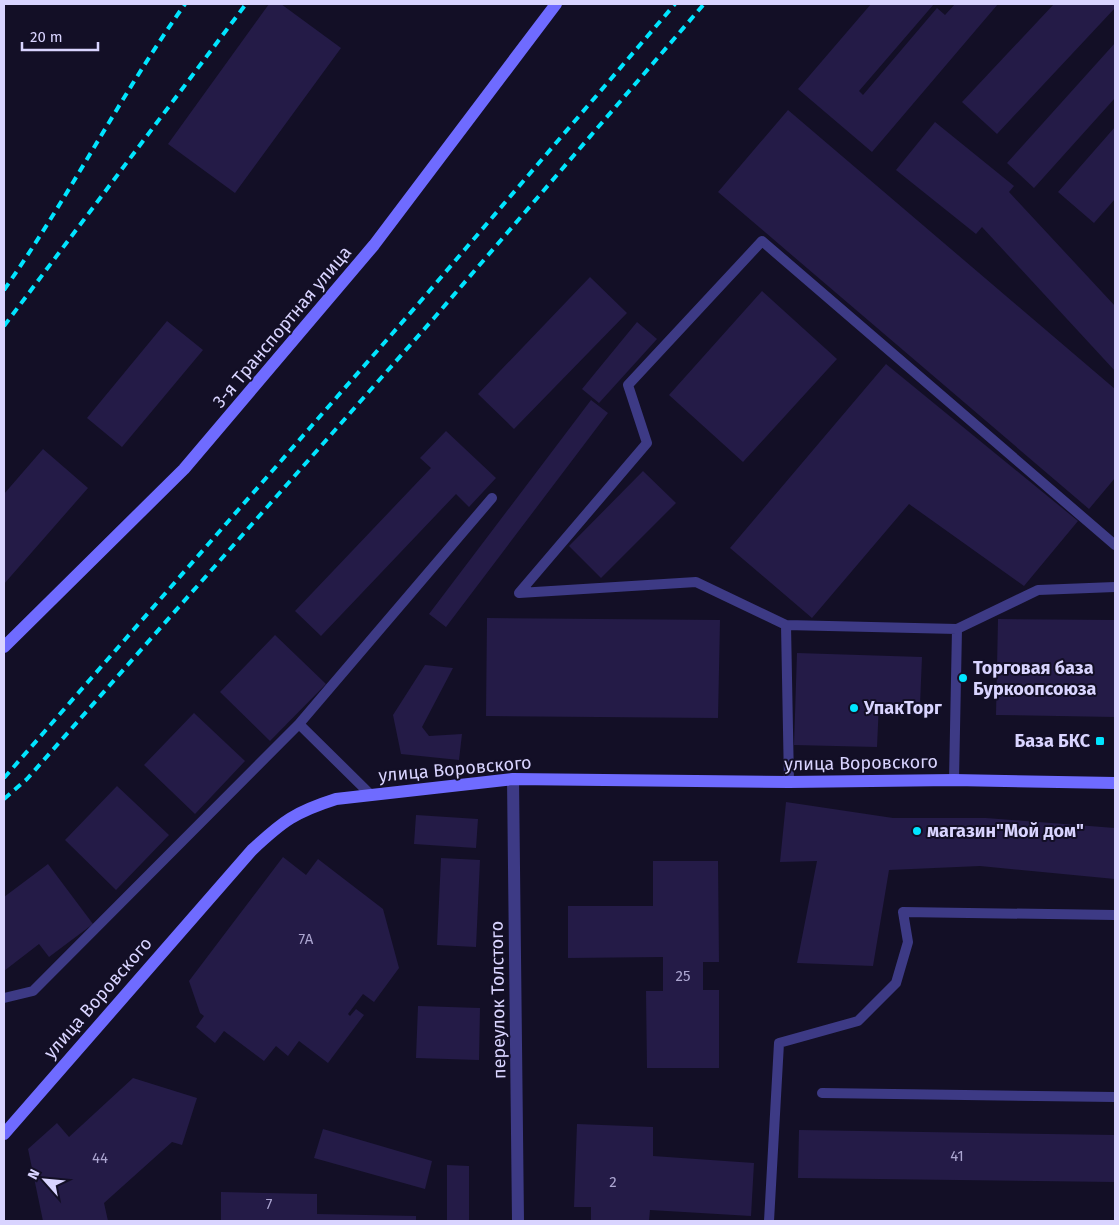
<svg xmlns="http://www.w3.org/2000/svg" width="1119" height="1225" font-family="'Fira Sans',sans-serif">
  <style>
    .building { fill: #241b47 }
    .lines { fill: none; stroke-linecap: round; stroke-linejoin: round }
    .lane { stroke: #3d3a85; stroke-width: 10 }
    .street { stroke: #3d3a85; stroke-width: 12 }
    .secondary { stroke: #6f6bff; stroke-width: 12 }
    .rail { stroke: #00e5ff; stroke-width: 4; stroke-dasharray: 8 6; stroke-linecap: butt }
    .poi-dot { fill: #00e5ff; stroke: #130f26; stroke-width: 2 }
    .labels { text-anchor: middle; dominant-baseline: central; stroke-width: 4; stroke-linejoin: round; paint-order: stroke }
    .number-label { font-size: 15px; fill: #aca6d1 }
    .street-label { font-size: 18px; fill: #d9d4ff; stroke: #130f26 }
    .poi-label { font-size: 18px; font-weight: bold; fill: #d9d4ff; stroke: #130f26; text-anchor: start }
  </style>
  <rect width="100%" height="100%" fill="#130f26"/>
  <path class="building" d="M 269,4 L 281,4 L 341,48 L 235,193 L 168,144 Z
    M 871,4 L 934,4 L 859,91 L 863,95 L 937,8 L 945,15 L 955,4 L 998,4 L 872,152 L 798,89 Z
    M 1054,4 L 1115,4 L 1115,8 L 997,134 L 962,102 Z
    M 1115,43 L 1115,98 L 1034,188 L 1007,163 Z
    M 788,110 L 1115,389 L 1115,478 L 1089,509 L 718,192 Z
    M 935,122 L 1014,186 L 1009,192 L 1115,306 L 1115,371 L 982,227 L 976,234 L 896,170 Z
    M 1115,127 L 1115,199 L 1094,223 L 1058,192 Z
    M 590,277 L 627,313 L 514,429 L 478,394 Z
    M 762,291 L 837,359 L 743,462 L 669,395 Z
    M 167,321 L 203,350 L 122,447 L 87,418 Z
    M 637,322 L 657,339 L 599,403 L 582,389 Z
    M 886,364 L 1078,521 L 1024,586 L 909,504 L 812,618 L 730,548 Z
    M 591,400 L 608,413 L 446,627 L 429,614 Z
    M 446,431 L 496,478 L 469,507 L 456,494 L 321,636 L 295,611 L 431,468 L 420,458 Z
    M 43,449 L 88,488 L 4,584 L 4,494 Z
    M 643,471 L 676,503 L 601,578 L 569,546 Z
    M 487,618 L 720,620 L 718,718 L 486,716 Z
    M 998,619 L 1115,620 L 1115,717 L 996,715 Z
    M 275,635 L 326,684 L 270,741 L 220,692 Z
    M 797,653 L 922,657 L 920,705 L 879,703 L 877,747 L 794,745 Z
    M 425,665 L 453,668 L 422,727 L 429,736 L 462,734 L 459,760 L 401,754 L 393,715 Z
    M 194,713 L 245,761 L 195,814 L 144,765 Z
    M 117,786 L 169,835 L 116,890 L 65,840 Z
    M 786,802 L 893,818 L 986,818 L 1115,828 L 1115,879 L 980,866 L 889,870 L 873,966 L 797,963 L 817,861 L 780,862 Z
    M 416,815 L 478,819 L 476,848 L 414,844 Z
    M 283,857 L 306,875 L 318,859 L 383,909 L 399,968 L 374,1002 L 363,994 L 348,1014 L 350,1016 L 356,1009 L 364,1015 L 328,1063 L 299,1041 L 288,1056 L 276,1046 L 264,1061 L 224,1031 L 215,1043 L 196,1027 L 204,1016 L 200,1013 L 189,981 Z
    M 441,858 L 480,860 L 476,947 L 437,945 Z
    M 653,861 L 718,861 L 719,962 L 703,962 L 703,990 L 719,990 L 719,1068 L 647,1068 L 646,991 L 663,991 L 663,957 L 568,958 L 568,906 L 653,906 Z
    M 48,864 L 93,924 L 49,957 L 39,944 L 4,971 L 4,897 Z
    M 418,1006 L 480,1008 L 479,1060 L 416,1058 Z
    M 133,1078 L 197,1098 L 182,1145 L 172,1142 L 104,1203 L 108,1221 L 43,1221 L 28,1149 L 57,1123 L 69,1137 Z
    M 577,1124 L 653,1127 L 653,1156 L 754,1163 L 751,1216 L 650,1210 L 649,1221 L 591,1221 L 591,1207 L 574,1207 Z
    M 323,1129 L 432,1161 L 425,1189 L 314,1158 Z
    M 799,1130 L 1115,1135 L 1115,1182 L 798,1178 Z
    M 447,1165 L 469,1166 L 469,1221 L 447,1221 Z
    M 221,1192 L 317,1194 L 317,1214 L 416,1216 L 416,1221 L 221,1221 Z"/>
  <g class="lines">
    <path class="lane" d="M 1115,545 L 762,241 L 628,385 L 647,443 L 519,593 L 696,582 L 786,625 L 957,629 L 1038,590 L 1115,587
      M 786,625 L 789,782
      M 299,724 L 492,498
      M 954,780 L 957,629
      M 4,998 L 33,991 L 299,724 L 371,795
      M 822,1093 L 1115,1097
      M 769,1221 L 779,1043 L 858,1021 L 896,983 L 908,942 L 903,912 L 1115,915"/>
    <path class="street" d="M 513,779 L 518,1221"/>
    <path class="secondary" d="M 4,647 L 184,469 L 374,245 L 556,4
      M 4,1134 L 252,850 C 283,821 295,812 336,799 L 513,779 L 789,782 L 954,780 L 1115,783"/>
    <path class="rail" d="M 4,290 C 69,197 120,96 185,4
      M 4,326 L 246,4
      M 4,778 L 419,303 L 675,4
      M 4,799 L 27,779 L 434,318 L 704,4"/>
  </g>
  <g class="poi-dot">
    <circle cx="963" cy="678" r="5"/>
    <circle cx="854" cy="708" r="5"/>
    <rect x="1095" y="736" width="10" height="10" rx="2.5"/>
    <circle cx="917" cy="831" r="5"/>
  </g>
  <g class="labels">
    <g class="number-label">
      <text x="306" y="939">7А</text>
      <text x="683" y="976">25</text>
      <text x="957" y="1156">41</text>
      <text x="100" y="1158">44</text>
      <text x="613" y="1182">2</text>
      <text x="269" y="1204">7</text>
    </g>
    <g class="street-label">
      <text transform="translate(282 327) rotate(-50)">3-я Транспортная улица</text>
      <text transform="translate(861 763) rotate(-1)">улица Воровского</text>
      <text transform="translate(455 769) rotate(-5)">улица Воровского</text>
      <text transform="translate(98 998) rotate(-49)">улица Воровского</text>
      <text transform="translate(498 1000) rotate(-91)">переулок Толстого</text>
    </g>
    <g class="poi-label">
      <text x="973" y="668">Торговая база<tspan x="973" dy="21">Буркоопсоюза</tspan></text>
      <text x="864" y="708">УпакТорг</text>
      <text x="1090" y="741" text-anchor="end">База БКС</text>
      <text x="927" y="831">магазин"Мой дом"</text>
    </g>
  </g>
  <rect width="1119" height="1225" fill="none" stroke="#d9d4ff" stroke-width="10"/>
  <g transform="translate(45 1180) rotate(297)" stroke="#130f26" stroke-width="4" paint-order="stroke">
  <path d="M0-4L9 19L0 12L-9 19Z" fill="#d9d4ff"/>
  <text y="-8" font-size="14" font-weight="bold" text-anchor="middle" fill="#d9d4ff">N</text>
  </g>
  <path d="M22 42v8h76v-8" fill="none" stroke="#d9d4ff" stroke-width="2.5"/>
  <text x="30" y="42" font-size="15" fill="#d9d4ff" stroke="#130f26" stroke-width="4" paint-order="stroke">20 m</text>
</svg>
